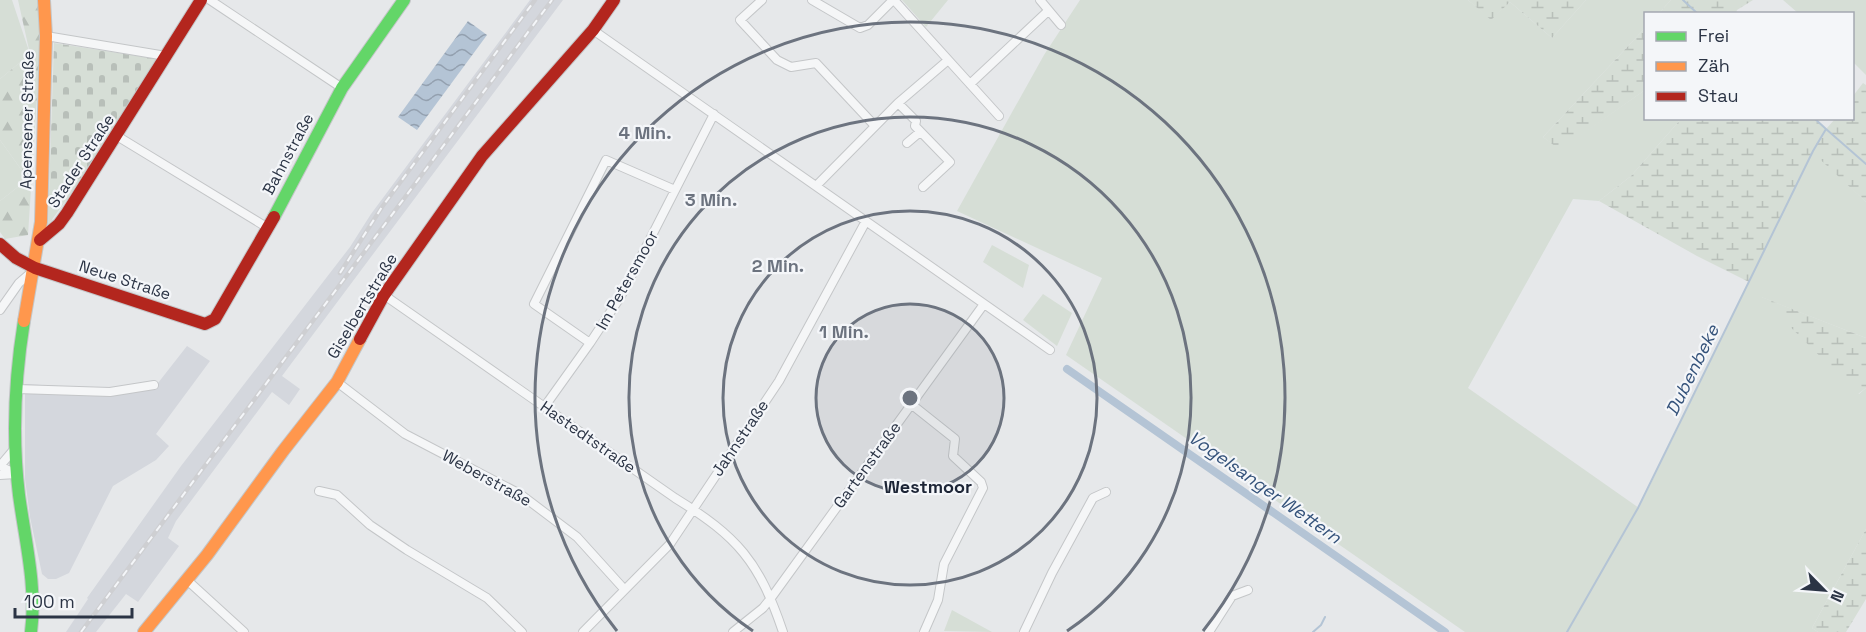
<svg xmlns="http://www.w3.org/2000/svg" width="1866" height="632" font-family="'Space Grotesk',sans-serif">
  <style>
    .built { fill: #d4d7dd }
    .green { fill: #d6ded6 }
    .forest { fill: url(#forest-firs) }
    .wetland { fill: url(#wetland-marsh) }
    .cemetery { fill: url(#cemetery-stones) }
    .water { fill: url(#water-waves) }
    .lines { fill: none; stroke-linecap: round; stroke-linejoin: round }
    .stream { stroke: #b4c4d5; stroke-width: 2 }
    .canal { stroke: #b4c4d5; stroke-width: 8 }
    .street-casing { stroke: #c4c6c8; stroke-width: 10 }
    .fast-casing { stroke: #c4c6c8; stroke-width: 14 }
    .slow-casing { stroke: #c4c6c8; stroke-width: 14 }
    .jam-casing { stroke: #c4c6c8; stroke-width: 14 }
    .street { stroke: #f5f6f7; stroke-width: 8 }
    .fast { stroke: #63d668; stroke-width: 12 }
    .slow { stroke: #ff974d; stroke-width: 12 }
    .jam { stroke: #b3261e; stroke-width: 12 }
    .rail-casing { stroke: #cecfd2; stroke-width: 4.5 }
    .rail { stroke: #f4f6f9; stroke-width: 2; stroke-dasharray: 7; stroke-linecap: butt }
    .ring { fill: none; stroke: #6c737f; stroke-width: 3 }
    .labels { text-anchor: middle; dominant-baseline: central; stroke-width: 4.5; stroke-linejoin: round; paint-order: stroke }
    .street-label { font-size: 16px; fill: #2b3445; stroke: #f4f6f9 }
    .water-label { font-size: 18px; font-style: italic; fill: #34527a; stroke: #f4f6f9 }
    .neighbourhood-label { font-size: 18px; font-weight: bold; fill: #1d2536; stroke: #f4f6f9 }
    .centre { fill: #6c737f; stroke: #f4f6f9; stroke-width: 3 }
    .ring-label { font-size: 18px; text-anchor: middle; font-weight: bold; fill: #6c737f; stroke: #f4f6f9; stroke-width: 4.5; stroke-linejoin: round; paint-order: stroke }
  </style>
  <defs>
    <pattern id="forest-firs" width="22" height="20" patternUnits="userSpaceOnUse" patternTransform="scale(1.5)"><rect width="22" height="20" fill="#d6ded6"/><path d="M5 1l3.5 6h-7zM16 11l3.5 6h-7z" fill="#b8bfb9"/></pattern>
    <pattern id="wetland-marsh" width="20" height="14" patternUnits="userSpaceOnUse" patternTransform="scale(1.5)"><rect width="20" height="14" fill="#d6ded6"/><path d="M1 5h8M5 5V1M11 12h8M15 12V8" fill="none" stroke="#b8bfb9"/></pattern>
    <pattern id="cemetery-stones" width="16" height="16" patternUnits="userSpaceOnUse" patternTransform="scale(1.5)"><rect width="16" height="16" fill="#d6ded6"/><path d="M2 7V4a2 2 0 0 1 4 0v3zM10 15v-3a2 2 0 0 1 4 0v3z" fill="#b8bfb9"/></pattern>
    <pattern id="water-waves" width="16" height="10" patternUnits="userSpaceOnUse" patternTransform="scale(1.5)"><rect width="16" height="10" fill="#b4c4d5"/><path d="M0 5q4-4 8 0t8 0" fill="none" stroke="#93a0af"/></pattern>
  </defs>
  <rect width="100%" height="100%" fill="#e6e8ea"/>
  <path class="built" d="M 530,0 L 563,0 L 282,376 L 300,389 L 289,405 L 272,392 L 176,521 L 168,538 L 179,546 L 138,602 L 126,594 L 96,632 L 66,632 L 88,599 L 87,598 L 181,466 L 350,247 L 371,214 Z
    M 187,346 L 210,361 L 156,434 L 169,446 L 156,460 L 113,486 L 69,573 L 56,579 L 48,579 L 42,574 L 30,517 L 25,479 L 25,384 L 109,389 L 158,383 Z"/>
  <path class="green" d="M 0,0 L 12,0 L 30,54 L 0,79 Z
    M 902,0 L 948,0 L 926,27 Z
    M 1080,0 L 1468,0 L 1491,19 L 1510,2 L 1552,38 L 1586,0 L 1671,0 L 1659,13 L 1646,14 L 1645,28 L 1543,137 L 1560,149 L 1645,90 L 1646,118 L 1681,119 L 1631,176 L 1599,201 L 1573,199 L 1468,388 L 1639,508 L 1813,151 L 1866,202 L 1866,338 L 1761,297 L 1859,394 L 1866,388 L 1866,529 L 1812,628 L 1818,632 L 1465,632 L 1066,355 L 1102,278 L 957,211 L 1044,55 Z
    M 1783,0 L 1866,0 L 1866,75 L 1853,62 L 1852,14 L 1798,13 Z
    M 0,140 L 28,179 L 0,201 Z
    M 992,245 L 1029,265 L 1023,288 L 983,262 Z
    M 1043,294 L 1072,313 L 1057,346 L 1023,320 Z
    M 952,610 L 992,632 L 944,631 Z"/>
  <path class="forest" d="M 18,0 L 39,0 L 41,13 L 40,50 L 28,235 L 5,239 L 0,232 L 0,201 L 28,179 L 0,140 L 0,79 L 30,54 Z"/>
  <path class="wetland" d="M 1468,0 L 1586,0 L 1552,38 L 1510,2 L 1491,20 Z
    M 1671,0 L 1753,0 L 1737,10 L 1736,13 L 1659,13 Z
    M 1645,28 L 1645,90 L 1560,150 L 1543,137 Z
    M 1863,83 L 1866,85 L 1866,202 L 1812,152 L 1749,282 L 1697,256 L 1599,201 L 1631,176 L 1681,119 L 1814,119 L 1826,129 L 1835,119 L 1852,118 L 1853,96 Z
    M 1759,296 L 1866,338 L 1866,388 L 1858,394 Z
    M 1866,529 L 1866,599 L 1846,632 L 1818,632 L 1812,628 Z"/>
  <path class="cemetery" d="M 54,43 L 157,59 L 68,198 L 48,225 Z"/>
  <path class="water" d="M 468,21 L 487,35 L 417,130 L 398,117 Z"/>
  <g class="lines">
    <path class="stream" d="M 1683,0 L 1698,14
      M 1826,129 L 1866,164
      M 1313,632 L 1321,625 L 1325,617
      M 1567,632 L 1638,508 L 1813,151 L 1826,129 L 1814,118"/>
    <path class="canal" d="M 1067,369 L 1445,632"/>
    <g class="street-casing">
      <path id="street" d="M 210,0 L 342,88
        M 762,0 L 740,20 L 777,60 L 791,67 L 816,63 L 875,126
        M 812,0 L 860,28 L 868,25 L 893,0
        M 894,0 L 999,116
        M 1040,0 L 1061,25
        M 593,30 L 1050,350
        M 46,36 L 166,56
        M 970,84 L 1048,11
        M 898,103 L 916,121 L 915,126 L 950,162 L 923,187
        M 117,136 L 268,228
        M 907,143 L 920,132
        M 816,186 L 898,103 L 947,61
        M 384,295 L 675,498 C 738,537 759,561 783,632
        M 0,310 L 19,283 L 34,270
        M 590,343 L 534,304 L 606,160 L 675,190
        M 337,382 L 405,434 L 520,494 L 577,537 L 624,589
        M 17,389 L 110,392 L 154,385
        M 911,404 L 955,439 L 953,456 L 981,482 L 983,488 L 944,564 L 938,600 L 924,632
        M 545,406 L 590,343 L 621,296 L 714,114
        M 16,447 L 0,466 L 17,474
        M 0,475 L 16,474
        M 319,491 L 337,495 L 370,525 L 407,550 L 487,598 L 522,632
        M 187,580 L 244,632
        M 583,632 L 670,544 L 779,381 L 866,221
        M 733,632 L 763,608 L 771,598 L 984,304
        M 1024,632 L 1052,573 L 1093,498 L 1106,492
        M 1209,632 L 1232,596 L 1248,590"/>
    </g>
    <g class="fast-casing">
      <path id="fast" d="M 274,217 L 342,88 L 404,0
        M 24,321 C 15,377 12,438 19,495 C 25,540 37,587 31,632"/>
    </g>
    <g class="slow-casing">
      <path id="slow" d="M 24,321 L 41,222 L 46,36 L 44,0
        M 144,632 L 207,555 L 283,451 L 337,382 L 360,339"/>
    </g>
    <g class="jam-casing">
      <path id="jam" d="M 40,240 L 59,224 L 67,213 L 201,0
        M 0,244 L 16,258 L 35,268 L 205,324 L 215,319 L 274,217
        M 360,339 L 384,295 L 482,156 L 593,30 L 614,0"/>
    </g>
    <use href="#street" class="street"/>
    <use href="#fast" class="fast"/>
    <use href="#slow" class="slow"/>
    <use href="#jam" class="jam"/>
    <g class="rail-casing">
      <path id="rail" d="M 340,273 L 382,207 L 535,0
        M 81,632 L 552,0"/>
    </g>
    <use href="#rail" class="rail"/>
  </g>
  <circle cx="910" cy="398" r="94" fill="#6c737f" fill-opacity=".12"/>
  <g class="ring">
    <circle cx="910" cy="398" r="94"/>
    <circle cx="910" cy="398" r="187"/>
    <path d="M753 631A281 281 0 1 1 1067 631"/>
    <path d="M617 631A375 375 0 1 1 1203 631"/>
  </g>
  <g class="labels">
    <g class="street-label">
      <text transform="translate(27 120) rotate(-89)">Apensener Straße</text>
      <text transform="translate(288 154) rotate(-62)">Bahnstraße</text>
      <text transform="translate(81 161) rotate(-57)">Stader Straße</text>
      <text transform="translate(125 280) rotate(18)">Neue Straße</text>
      <text transform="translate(627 280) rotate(-61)">Im Petersmoor</text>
      <text transform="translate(362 306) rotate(-59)">Giselbertstraße</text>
      <text transform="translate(588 437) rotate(35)">Hastedtstraße</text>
      <text transform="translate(740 438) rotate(-56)">Jahnstraße</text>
      <text transform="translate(867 465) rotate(-54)">Gartenstraße</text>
      <text transform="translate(487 478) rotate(29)">Weberstraße</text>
    </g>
    <g class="water-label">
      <text transform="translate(1692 370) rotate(-64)">Dubenbeke</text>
      <text transform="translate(1265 487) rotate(35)">Vogelsanger Wettern</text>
    </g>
    <g class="neighbourhood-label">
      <text x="928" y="486">Westmoor</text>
    </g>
  </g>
  <circle cx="910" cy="398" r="9" class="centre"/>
  <g class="ring-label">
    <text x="645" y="139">4 Min.</text>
    <text x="711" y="206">3 Min.</text>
    <text x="778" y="272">2 Min.</text>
    <text x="844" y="338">1 Min.</text>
  </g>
  <rect x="1644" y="12" width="210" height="108" fill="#f4f6f9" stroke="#a4a8b1" stroke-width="1.5"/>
  <rect x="1656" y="32" width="30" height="9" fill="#63d668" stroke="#a4a8b1" stroke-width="1.5"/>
  <text x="1698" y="42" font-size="18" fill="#2b3445">Frei</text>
  <rect x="1656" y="62" width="30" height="9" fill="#ff974d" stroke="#a4a8b1" stroke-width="1.5"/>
  <text x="1698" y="72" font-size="18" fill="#2b3445">Zäh</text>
  <rect x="1656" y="92" width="30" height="9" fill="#b3261e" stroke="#a4a8b1" stroke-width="1.5"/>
  <text x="1698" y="102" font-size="18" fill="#2b3445">Stau</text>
  <g transform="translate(1824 590) rotate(115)" stroke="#f4f6f9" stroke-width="4.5" paint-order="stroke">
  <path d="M0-4.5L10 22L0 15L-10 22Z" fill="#2b3445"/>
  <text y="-9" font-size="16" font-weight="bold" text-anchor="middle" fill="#2b3445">N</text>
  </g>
  <path d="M15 608v9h117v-9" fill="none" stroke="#2b3445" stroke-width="3"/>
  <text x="24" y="608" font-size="18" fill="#2b3445" stroke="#f4f6f9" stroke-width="4.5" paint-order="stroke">100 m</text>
</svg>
